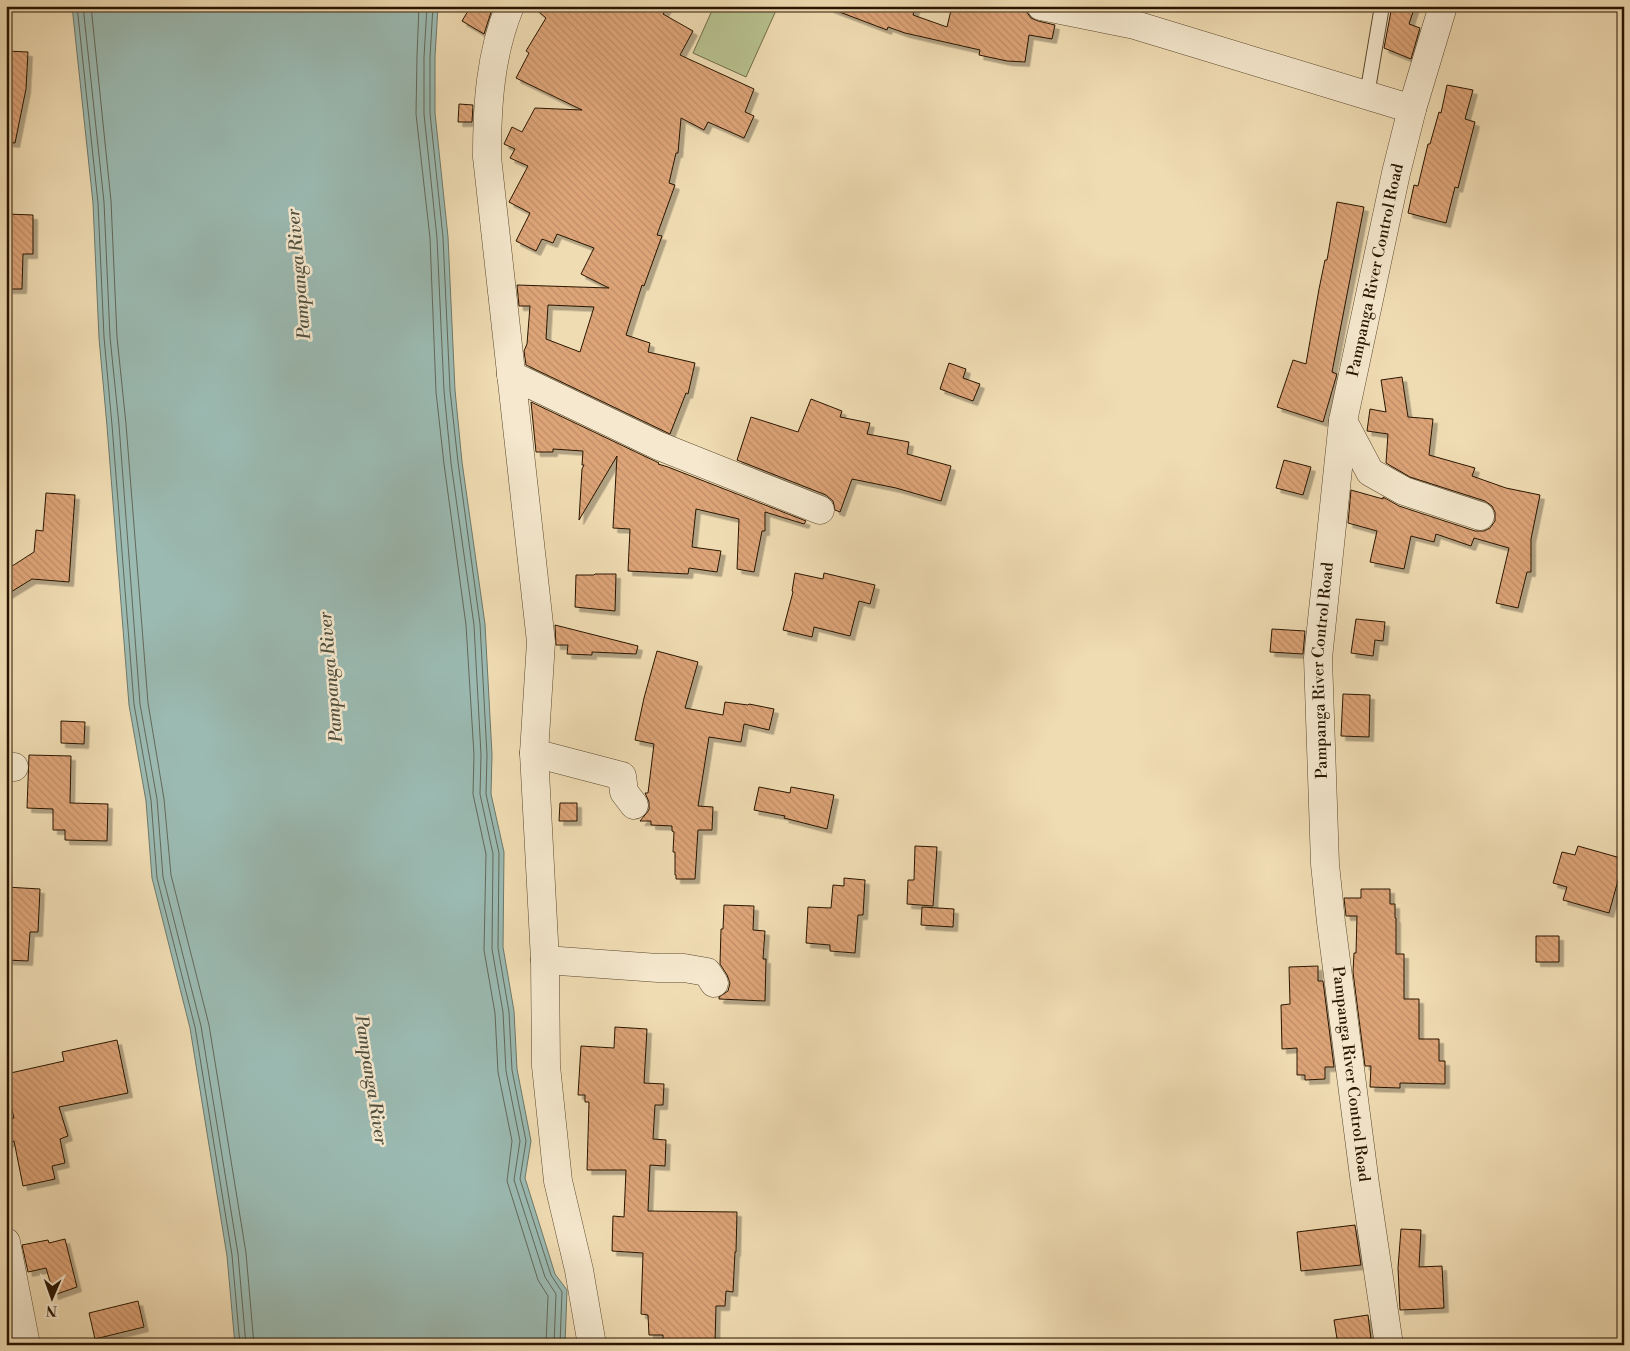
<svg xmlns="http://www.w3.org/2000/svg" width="1630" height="1351" font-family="'Libre Bodoni',serif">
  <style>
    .green { fill: #b7c18f; stroke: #706b48 }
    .water { fill: #9bbab2; stroke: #6d786b }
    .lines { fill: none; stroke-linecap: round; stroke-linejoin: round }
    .shore { stroke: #626859; stroke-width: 1 }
    .building { fill: url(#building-back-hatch); stroke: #281500; fill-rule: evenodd; filter: url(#shadow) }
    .service-casing { stroke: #5a472d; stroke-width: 16 }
    .minor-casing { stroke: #5a472d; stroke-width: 29 }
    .tertiary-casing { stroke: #5a472d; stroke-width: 29 }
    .service { stroke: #f5e8ce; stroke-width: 14 }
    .minor { stroke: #f5e8ce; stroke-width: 28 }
    .tertiary { stroke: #f5e8ce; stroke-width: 28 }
    .labels { text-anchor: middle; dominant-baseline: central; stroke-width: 5; stroke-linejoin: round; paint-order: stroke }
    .street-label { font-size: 16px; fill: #281500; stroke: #f5e8ce }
    .water-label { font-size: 18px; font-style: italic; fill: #504f3e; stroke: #f5e8ce }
  </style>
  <defs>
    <pattern id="building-back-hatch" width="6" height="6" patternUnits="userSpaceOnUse" patternTransform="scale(1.25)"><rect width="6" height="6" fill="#dda478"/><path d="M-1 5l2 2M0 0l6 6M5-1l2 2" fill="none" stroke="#be8c66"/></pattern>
    <filter id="shadow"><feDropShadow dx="4.5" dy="4.5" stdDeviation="0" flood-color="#0004"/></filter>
  </defs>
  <rect width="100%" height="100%" fill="#f0dcb3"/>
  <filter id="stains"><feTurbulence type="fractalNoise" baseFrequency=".004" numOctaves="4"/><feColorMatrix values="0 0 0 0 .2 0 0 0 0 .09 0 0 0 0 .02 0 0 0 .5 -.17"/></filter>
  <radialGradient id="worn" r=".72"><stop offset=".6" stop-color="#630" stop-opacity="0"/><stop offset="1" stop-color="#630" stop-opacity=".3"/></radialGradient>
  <path class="green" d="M 714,6 L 778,6 L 746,77 L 693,53 Z"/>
  <path class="water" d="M 72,6 L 438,6 L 435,57 L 435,113 L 448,237 L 455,390 L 462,462 L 485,624 L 492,755 L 491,794 L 504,852 L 503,947 L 514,1011 L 517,1069 L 531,1141 L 525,1178 L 555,1274 L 567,1290 L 565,1345 L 235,1345 L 227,1256 L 190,1028 L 152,878 L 146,801 L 129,705 L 107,426 L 99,338 L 93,203 Z"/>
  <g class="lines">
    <path class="shore" d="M 77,6 L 98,203 L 104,337 L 112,425 L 134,704 L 151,800 L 157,878 L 195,1027 L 232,1255 L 240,1345
      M 83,6 L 104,202 L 110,337 L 119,425 L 140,704 L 157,799 L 163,877 L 201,1026 L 238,1254 L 246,1345
      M 91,6 L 111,201 L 117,337 L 126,424 L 148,703 L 164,799 L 171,875 L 209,1025 L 246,1253 L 254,1345
      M 419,6 L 417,56 L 416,114 L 430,238 L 436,392 L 444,464 L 466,625 L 474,755 L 473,794 L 486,854 L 484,950 L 495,1013 L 498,1072 L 512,1141 L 507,1181 L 538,1280 L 548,1296 L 546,1345
      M 427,6 L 424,57 L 424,114 L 437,238 L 444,391 L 451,463 L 474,625 L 481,755 L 480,794 L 493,854 L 492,949 L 503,1012 L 506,1071 L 520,1141 L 514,1180 L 545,1277 L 556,1294 L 554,1345
      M 433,6 L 430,57 L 430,113 L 443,237 L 450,390 L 458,462 L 480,624 L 487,755 L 486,794 L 499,853 L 498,948 L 509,1012 L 512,1070 L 526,1141 L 520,1179 L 551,1275 L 562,1292 L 560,1345"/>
  </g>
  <path class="building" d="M 471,6 L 493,6 L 484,34 L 462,21 Z
    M 532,6 L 668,6 L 663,14 L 693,31 L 680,55 L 754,89 L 745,112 L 754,116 L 744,138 L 708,122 L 704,130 L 681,118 L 678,153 L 676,153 L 669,183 L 675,185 L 657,235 L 662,236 L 644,286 L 642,285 L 626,335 L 650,343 L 648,352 L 695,363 L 688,394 L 686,393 L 670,434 L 526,365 L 524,351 L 527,344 L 530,306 L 519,306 L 517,285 L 609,288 L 581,274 L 594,248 L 557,234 L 553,243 L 542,239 L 536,251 L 516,241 L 530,213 L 509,202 L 528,166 L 510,158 L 515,149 L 504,144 L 512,127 L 522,132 L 535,108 L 582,110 L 516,78 L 529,53 L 526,51 L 546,18 ZM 548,305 L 594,307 L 580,352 L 546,339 Z
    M 830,6 L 916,6 L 913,15 L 947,27 L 952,6 L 1026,6 L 1026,11 L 1031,18 L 1038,21 L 1055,25 L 1052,39 L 1029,35 L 1025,62 L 1007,61 L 979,55 L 980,50 L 905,33 L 888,27 L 887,30 L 829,8 Z
    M 1392,6 L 1415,6 L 1409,24 L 1420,28 L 1411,59 L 1384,48 Z
    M 6,51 L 28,52 L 26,89 L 15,143 L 6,142 Z
    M 1447,85 L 1473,90 L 1465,119 L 1475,122 L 1458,188 L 1455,187 L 1446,223 L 1408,213 L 1414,185 L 1418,186 L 1428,144 L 1430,144 L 1439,112 L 1441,113 Z
    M 459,104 L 473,105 L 472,122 L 458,122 Z
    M 1337,202 L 1364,207 L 1332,372 L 1337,374 L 1323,422 L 1277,407 L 1293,360 L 1306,364 L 1319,289 L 1325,260 L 1327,260 Z
    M 6,214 L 33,215 L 33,254 L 23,254 L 22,289 L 6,289 Z
    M 949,363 L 966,369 L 963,378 L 980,384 L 973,401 L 940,389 Z
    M 1402,377 L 1408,417 L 1433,419 L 1429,455 L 1475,468 L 1472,476 L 1506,488 L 1540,495 L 1531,539 L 1531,572 L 1527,572 L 1518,608 L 1496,603 L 1509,548 L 1474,538 L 1471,546 L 1436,534 L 1434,542 L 1411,536 L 1404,569 L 1370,562 L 1377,531 L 1348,523 L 1351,490 L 1383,499 L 1383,497 L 1399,506 L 1475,531 L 1484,531 L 1490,528 L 1495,521 L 1495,512 L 1492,506 L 1485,501 L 1410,477 L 1386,463 L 1388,434 L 1367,431 L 1370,409 L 1386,412 L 1381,380 Z
    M 811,399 L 842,411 L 840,417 L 870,423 L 867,434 L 909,442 L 907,454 L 951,466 L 941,501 L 896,488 L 852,479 L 840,512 L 835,510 L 833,501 L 826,495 L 737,460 L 751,417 L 798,432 Z
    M 531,402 L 659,463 L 658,464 L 668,467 L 806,521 L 804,524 L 765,512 L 765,531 L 762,531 L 754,572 L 737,569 L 739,519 L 696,509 L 692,547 L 721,551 L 717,572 L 689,568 L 688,574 L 628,571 L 630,529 L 613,528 L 617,456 L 579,520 L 582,469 L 584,465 L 582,465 L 583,451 L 553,449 L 553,452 L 536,452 Z
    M 1284,460 L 1311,467 L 1303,495 L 1276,488 Z
    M 46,493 L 75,495 L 69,582 L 32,579 L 6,595 L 6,570 L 34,552 L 36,530 L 43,531 Z
    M 795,573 L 823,579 L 824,573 L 875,585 L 870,604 L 859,601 L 850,636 L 814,627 L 812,637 L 783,630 L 793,592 L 792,591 Z
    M 595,574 L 616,574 L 615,611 L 575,607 L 576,575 L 594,575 Z
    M 1356,619 L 1385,622 L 1383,641 L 1375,640 L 1373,656 L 1351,653 Z
    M 555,625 L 638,646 L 636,654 L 592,652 L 592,655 L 567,654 L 568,645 L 556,645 Z
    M 1272,629 L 1305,631 L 1303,654 L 1270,652 Z
    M 657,651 L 698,662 L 685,708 L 723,715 L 725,702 L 748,705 L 749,704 L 774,709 L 769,730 L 744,724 L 741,742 L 709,737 L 698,806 L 713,807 L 712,830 L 698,830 L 695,879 L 676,879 L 676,875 L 675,875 L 675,852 L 673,852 L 674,832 L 672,831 L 672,826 L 651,825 L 651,821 L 640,821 L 649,810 L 649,802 L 645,793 L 648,793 L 654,744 L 635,740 L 644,698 Z
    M 1343,694 L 1370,695 L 1369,737 L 1341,736 Z
    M 61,721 L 85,722 L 84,744 L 61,743 Z
    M 29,755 L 71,756 L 70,803 L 108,804 L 107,841 L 65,840 L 65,830 L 53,830 L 53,809 L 27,808 Z
    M 759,787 L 790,793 L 791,787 L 834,795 L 827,829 L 784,818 L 785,816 L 754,810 Z
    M 560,803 L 577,803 L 577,821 L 559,821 Z
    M 915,846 L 937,847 L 933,906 L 907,904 L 908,880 L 914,880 Z
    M 1578,846 L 1624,859 L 1609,913 L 1563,900 L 1567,887 L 1553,883 L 1562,852 L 1575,855 Z
    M 844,878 L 865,880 L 863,915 L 858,915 L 855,953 L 830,951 L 830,945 L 806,943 L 808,907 L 831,908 L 833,885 L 844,886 Z
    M 6,887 L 40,889 L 38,932 L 30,932 L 28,961 L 6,960 Z
    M 1361,889 L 1390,889 L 1390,904 L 1395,904 L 1395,918 L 1396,918 L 1396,954 L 1404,954 L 1404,999 L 1419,999 L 1419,1039 L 1439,1039 L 1439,1061 L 1445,1061 L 1445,1084 L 1400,1083 L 1400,1088 L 1370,1087 L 1371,1066 L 1365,1066 L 1353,972 L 1354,953 L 1356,953 L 1357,916 L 1346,916 L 1344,898 L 1361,898 Z
    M 724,905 L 754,906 L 753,930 L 765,931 L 763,959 L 766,959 L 765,1001 L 719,999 L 719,997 L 728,991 L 730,983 L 727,975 L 720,964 L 721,929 L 723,929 Z
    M 922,907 L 954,909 L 953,927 L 921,925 Z
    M 1536,936 L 1559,936 L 1559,962 L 1536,962 Z
    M 1318,966 L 1318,981 L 1323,981 L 1334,1067 L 1325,1067 L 1325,1079 L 1305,1080 L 1305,1075 L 1297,1075 L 1297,1048 L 1282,1049 L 1281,1005 L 1290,1004 L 1289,967 Z
    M 615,1027 L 647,1029 L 644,1083 L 664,1084 L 663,1105 L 655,1105 L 653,1139 L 666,1140 L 665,1166 L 650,1165 L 648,1211 L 737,1212 L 736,1252 L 735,1252 L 733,1292 L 726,1291 L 725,1306 L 716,1306 L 715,1344 L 663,1343 L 663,1335 L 649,1335 L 648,1315 L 641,1314 L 643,1253 L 612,1251 L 613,1216 L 624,1217 L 626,1170 L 587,1170 L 589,1102 L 585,1102 L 585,1095 L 578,1095 L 581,1046 L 614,1048 Z
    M 117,1040 L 128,1093 L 59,1107 L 68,1136 L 60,1139 L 65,1163 L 52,1166 L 55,1179 L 23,1186 L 14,1141 L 6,1143 L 6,1120 L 14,1118 L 6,1086 L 6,1074 L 64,1061 L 62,1052 Z
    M 1355,1225 L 1361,1265 L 1301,1271 L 1297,1232 Z
    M 1401,1229 L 1421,1230 L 1419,1267 L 1442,1266 L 1444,1308 L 1400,1310 L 1398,1268 Z
    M 65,1239 L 77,1287 L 54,1295 L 46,1268 L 28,1272 L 22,1245 L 48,1240 L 49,1243 Z
    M 138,1301 L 144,1327 L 95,1339 L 89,1313 Z
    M 1368,1315 L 1371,1339 L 1358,1341 L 1358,1343 L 1338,1345 L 1334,1320 Z"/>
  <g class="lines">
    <g class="service-casing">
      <path id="service" d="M 1367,95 L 1382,6"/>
    </g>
    <g class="minor-casing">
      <path id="minor" d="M 1041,6 L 1135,25 L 1412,109
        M 511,375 L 659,446 L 820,510
        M 1343,421 L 1370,472 L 1404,491 L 1480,516
        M 534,753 L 622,776 L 624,792 L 634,805
        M 6,767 L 14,767
        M 545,960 L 658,968 L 684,968 L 707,972 L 714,983
        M 6,1242 L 26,1345"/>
    </g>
    <g class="tertiary-casing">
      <g id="tertiary">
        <path d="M 510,6 C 490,54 487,106 487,157 L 541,642 L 534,753 L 545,960 L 546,1066 L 558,1181 L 579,1270 L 592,1345"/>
        <path id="s1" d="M 1389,1345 L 1365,1184 L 1331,922 L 1325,864 L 1318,658 L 1343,421 L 1396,173 L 1412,109 L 1443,6"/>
      </g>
    </g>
    <use href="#service" class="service"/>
    <use href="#minor" class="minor"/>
    <use href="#tertiary" class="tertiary"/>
  </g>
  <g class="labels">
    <g class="street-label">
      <text stroke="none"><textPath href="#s1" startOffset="1084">Pampanga River Control Road</textPath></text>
      <text stroke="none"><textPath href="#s1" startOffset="679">Pampanga River Control Road</textPath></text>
      <text transform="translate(1351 1074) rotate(83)">Pampanga River Control Road</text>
    </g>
    <g class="water-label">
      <text transform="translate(299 274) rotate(-95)">Pampanga River</text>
      <text transform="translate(331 677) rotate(-95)">Pampanga River</text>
      <text transform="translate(371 1080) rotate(81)">Pampanga River</text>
    </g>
  </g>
  <rect width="1630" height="1351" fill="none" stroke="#f0dcb3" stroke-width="25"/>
  <rect x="8" y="8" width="1615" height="1336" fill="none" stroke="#281500" stroke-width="2.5"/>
  <rect x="12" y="12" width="1605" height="1326" fill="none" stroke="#281500"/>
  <g transform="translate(52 1298) rotate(182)" stroke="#f5e8ce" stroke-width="4" paint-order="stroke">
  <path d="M0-4L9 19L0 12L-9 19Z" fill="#281500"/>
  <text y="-8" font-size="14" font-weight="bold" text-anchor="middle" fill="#281500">N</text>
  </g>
  <rect width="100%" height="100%" filter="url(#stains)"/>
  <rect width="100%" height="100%" fill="url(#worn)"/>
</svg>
